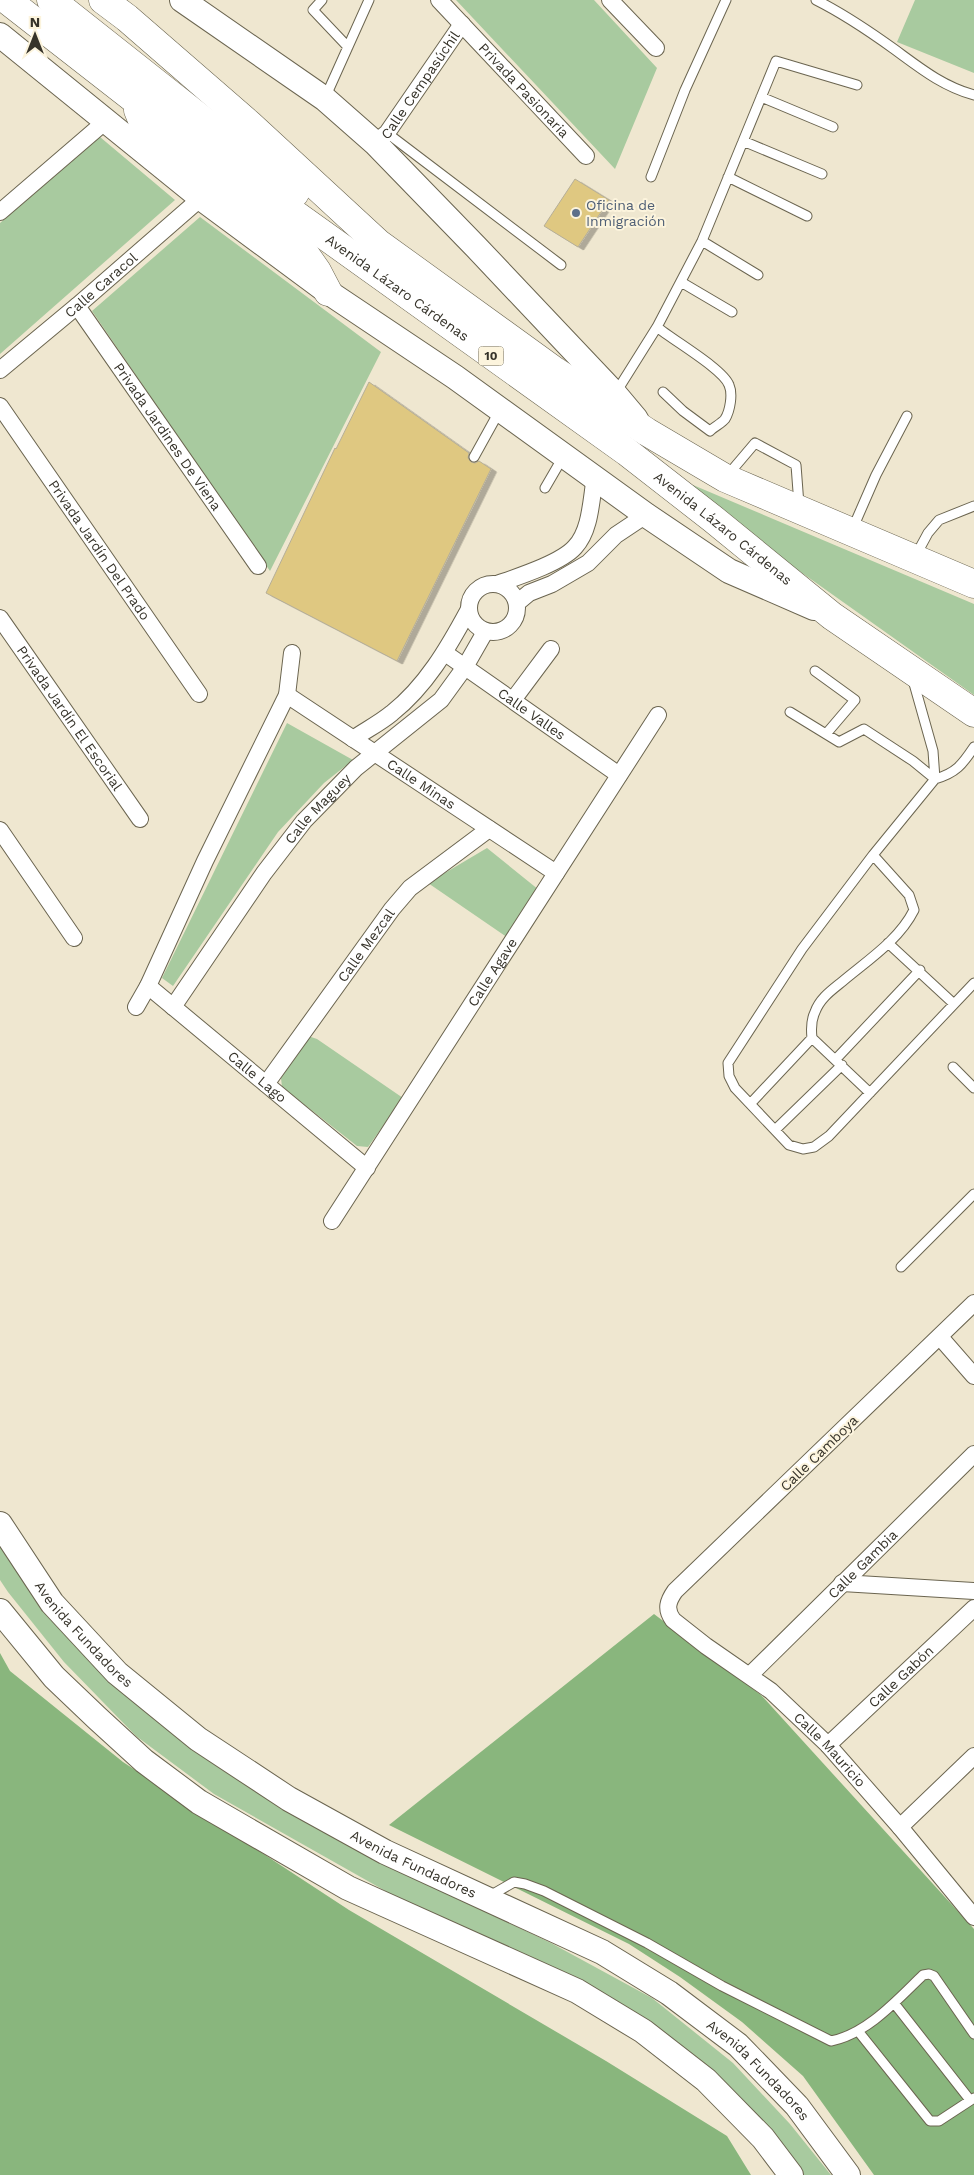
<svg xmlns="http://www.w3.org/2000/svg" width="974" height="2175" font-family="'Work Sans',sans-serif">
  <style>
    .green { fill: #a8ca9f }
    .forest { fill: #89b67d }
    .building { fill: #dfc881; stroke: #b5ae98; filter: url(#shadow) }
    .lines { fill: none; stroke-linecap: round; stroke-linejoin: round }
    .lane-casing { stroke: #6b6550; stroke-width: 11 }
    .street-casing { stroke: #6b6550; stroke-width: 18 }
    .secondary-casing { stroke: #6b6550; stroke-width: 26 }
    .highway-casing { stroke: #6b6550; stroke-width: 29 }
    .lane { stroke: #fff; stroke-width: 9 }
    .street { stroke: #fff; stroke-width: 16 }
    .secondary { stroke: #fff; stroke-width: 24 }
    .highway { stroke: #fff; stroke-width: 28 }
    .service-dot { fill: #5c6f8a; stroke: #fcf4dd; stroke-width: 2 }
    .labels { text-anchor: middle; dominant-baseline: central; stroke-width: 4; stroke-linejoin: round; paint-order: stroke }
    .shield { fill: #fcf4dd; stroke: #716d60; stroke-width: 1 }
    .shield-label { font-size: 12px; font-weight: bold; fill: #36332a }
    .street-label { font-size: 14px; fill: #36332a; stroke: #fcf4dd }
    .service-label { font-size: 14px; fill: #4e5e75; stroke: #fcf4dd; text-anchor: start }
  </style>
  <defs>
    <filter id="shadow"><feDropShadow dx="5.5" dy="3" stdDeviation="0" flood-color="#0004"/></filter>
  </defs>
  <rect width="100%" height="100%" fill="#efe7d0"/>
  <path class="green" d="M 456,0 L 594,0 L 657,68 L 615,169 Z
    M 915,0 L 974,0 L 974,73 L 897,42 Z
    M 100,137 L 175,200 L 0,354 L 0,223 Z
    M 200,217 L 381,352 L 270,571 L 92,311 Z
    M 693,485 L 974,604 L 974,695 L 688,492 Z
    M 287,723 L 353,760 L 324,783 L 278,832 L 173,986 L 162,978 Z
    M 487,848 L 539,890 L 511,940 L 428,883 Z
    M 308,1036 L 317,1039 L 403,1098 L 368,1147 L 357,1146 L 282,1087 L 281,1078 Z
    M 0,1538 L 76,1643 L 149,1715 L 222,1770 L 320,1829 L 396,1869 L 551,1943 L 652,1998 L 733,2063 L 790,2124 L 831,2175 L 801,2175 L 774,2139 L 544,1966 L 389,1893 L 214,1794 L 136,1736 L 64,1662 L 8,1592 L 0,1580 Z"/>
  <path class="forest" d="M 654,1614 L 761,1695 L 974,1929 L 974,2175 L 874,2175 L 803,2076 L 742,2022 L 680,1977 L 629,1944 L 389,1825 Z
    M 0,1653 L 10,1671 L 123,1762 L 349,1910 L 606,2061 L 727,2136 L 751,2175 L 0,2175 Z"/>
  <path class="building" d="M 575,179 L 609,200 L 578,247 L 544,226 Z
    M 369,382 L 469,453 L 468,458 L 471,462 L 475,463 L 479,461 L 491,469 L 397,661 L 266,593 L 335,448 L 336,449 Z"/>
  <g class="lines">
    <g class="lane-casing">
      <path id="lane" d="M 322,0 L 313,10 L 348,47
        M 816,0 C 844,14 869,31 894,49 C 920,68 942,86 974,95
        M 761,97 L 833,127
        M 325,98 L 369,0
        M 387,133 L 561,265
        M 743,141 L 822,174
        M 651,177 L 685,90 L 726,0
        M 728,177 L 807,216
        M 702,241 L 758,275
        M 681,282 L 732,312
        M 657,327 C 674,341 723,369 729,385 C 733,394 730,411 725,419 C 722,423 714,427 710,431 L 683,411 L 663,392
        M 615,394 L 657,327 L 702,241 L 776,61 L 857,85
        M 474,457 L 500,410
        M 727,476 L 755,443 L 796,465 L 799,505
        M 545,488 L 563,457
        M 852,530 L 876,475 L 907,416
        M 915,557 L 928,533 L 939,520 L 974,506
        M 815,671 L 855,700 L 826,734
        M 913,680 L 933,751 L 935,779
        M 790,712 L 839,742 L 864,729 L 913,761 L 935,779
        M 974,747 C 962,765 956,773 935,779 L 873,855 L 802,949 L 728,1063 L 729,1076 L 735,1088 L 789,1145 L 803,1149 L 814,1147 L 829,1136 L 974,983
        M 888,943 L 954,1004
        M 836,1059 L 920,970
        M 953,1067 L 974,1088
        M 870,1093 L 812,1038 C 811,1029 811,1020 815,1012 C 820,998 832,990 843,981 C 868,960 899,940 914,910 L 909,895 L 873,855
        M 751,1103 L 812,1038
        M 775,1130 L 842,1065
        M 901,1267 L 974,1194
        M 488,1897 L 514,1882 L 525,1884 L 544,1891 L 647,1943 L 722,1986 L 831,2041 C 867,2034 897,2000 923,1975 L 929,1974 L 934,1976 L 974,2034
        M 894,2003 L 970,2100
        M 858,2031 L 930,2121 L 939,2121 L 974,2098"/>
    </g>
    <g class="street-casing">
      <g id="street">
        <path id="s1" d="M 439,0 L 586,156"/>
        <path d="M 610,0 L 656,48"/>
        <path id="s2" d="M 375,143 L 387,133 L 462,24"/>
        <path d="M 0,212 L 107,120"/>
        <path id="s3" d="M 77,306 L 258,566"/>
        <path id="s4" d="M 0,370 L 77,306 L 201,198"/>
        <path id="s5" d="M 0,406 L 199,694"/>
        <circle cx="493" cy="608" r="24"/>
        <path d="M 497,584 C 517,577 561,563 575,547 C 591,530 591,499 595,477"/>
        <path d="M 517,603 L 529,593 L 552,584 L 588,563 L 616,535 L 646,515"/>
        <path id="s6" d="M 0,618 L 140,819"/>
        <path id="s7" d="M 445,653 L 619,775"/>
        <path id="s8" d="M 287,695 L 556,873"/>
        <path d="M 513,700 L 551,649"/>
        <path d="M 353,739 C 366,730 380,723 392,713 C 426,686 448,648 468,611"/>
        <path d="M 0,830 L 74,938"/>
        <path id="s9" d="M 148,986 L 367,1168"/>
        <path d="M 136,1007 L 148,986 L 205,861 L 287,695 L 292,653"/>
        <path id="s10" d="M 173,1007 L 264,873 L 304,821 L 356,768 L 441,700 L 465,667 L 485,632"/>
        <path id="s11" d="M 266,1084 L 392,909 L 410,888 L 489,829"/>
        <path id="s12" d="M 332,1221 L 658,715"/>
        <path id="s13" d="M 974,1303 L 675,1591 C 668,1601 665,1609 673,1620 L 706,1646 L 771,1691 L 828,1745 L 900,1827 L 974,1917"/>
        <path d="M 940,1337 L 974,1376"/>
        <path d="M 842,1583 L 974,1591"/>
        <path id="s14" d="M 750,1675 L 974,1454"/>
        <path id="s15" d="M 828,1745 L 974,1608"/>
        <path d="M 900,1827 L 974,1756"/>
      </g>
    </g>
    <g class="secondary-casing">
      <g id="secondary">
        <path d="M 182,0 L 325,99 L 375,143 L 476,247 L 615,394 L 636,419"/>
        <path d="M 0,35 L 201,198 L 328,292 L 455,377 L 646,515 L 729,571 L 814,608"/>
        <path id="s16" d="M 0,1524 L 52,1603 L 117,1673 L 198,1739 L 289,1799 L 385,1852 L 602,1952 L 669,1993 L 738,2045 L 797,2106 L 848,2175"/>
        <path d="M 0,1611 L 54,1677 L 97,1718 L 144,1761 L 199,1802 L 348,1888 L 577,1991 L 643,2031 L 706,2080 L 763,2138 L 791,2175"/>
      </g>
    </g>
    <g class="highway-casing">
      <g id="highway">
        <path id="s17" d="M 7,0 L 134,99 L 627,452 L 713,519 L 832,616 L 974,713"/>
        <path d="M 51,0 L 295,193"/>
        <path d="M 103,0 L 127,18 L 249,124 L 378,243 L 555,371 L 647,432 L 725,478 L 974,584"/>
        <path d="M 138,110 L 142,120 L 156,138 L 176,155 L 284,235 L 303,251 L 317,271 L 328,292"/>
      </g>
    </g>
    <use href="#lane" class="lane"/>
    <use href="#street" class="street"/>
    <use href="#secondary" class="secondary"/>
    <use href="#highway" class="highway"/>
  </g>
  <circle class="service-dot" cx="576" cy="213" r="5"/>
  <g class="labels">
    <rect class="shield" x="478.5" y="346.5" width="25" height="19" rx="4"/>
    <g class="shield-label">
      <text x="491" y="356">10</text>
    </g>
    <g class="street-label">
      <text stroke="none"><textPath href="#s2" startOffset="74">Calle Cempasúchil</textPath></text>
      <text stroke="none"><textPath href="#s1" startOffset="124">Privada Pasionaria</textPath></text>
      <text stroke="none"><textPath href="#s4" startOffset="132">Calle Caracol</textPath></text>
      <text stroke="none"><textPath href="#s17" startOffset="485">Avenida Lázaro Cárdenas</textPath></text>
      <text stroke="none"><textPath href="#s3" startOffset="159">Privada Jardines De Viena</textPath></text>
      <text stroke="none"><textPath href="#s17" startOffset="890">Avenida Lázaro Cárdenas</textPath></text>
      <text stroke="none"><textPath href="#s5" startOffset="175">Privada Jardín Del Prado</textPath></text>
      <text stroke="none"><textPath href="#s7" startOffset="106">Calle Valles</textPath></text>
      <text stroke="none"><textPath href="#s6" startOffset="122">Privada Jardín El Escorial</textPath></text>
      <text stroke="none"><textPath href="#s8" startOffset="161">Calle Minas</textPath></text>
      <text stroke="none"><textPath href="#s10" startOffset="246">Calle Maguey</textPath></text>
      <text stroke="none"><textPath href="#s11" startOffset="171">Calle Mezcal</textPath></text>
      <text stroke="none"><textPath href="#s12" startOffset="296">Calle Agave</textPath></text>
      <text stroke="none"><textPath href="#s9" startOffset="142">Calle Lago</textPath></text>
      <text transform="translate(819 1453) rotate(-44)">Calle Camboya</text>
      <text stroke="none"><textPath href="#s14" startOffset="158">Calle Gambia</textPath></text>
      <text stroke="none"><textPath href="#s16" startOffset="139">Avenida Fundadores</textPath></text>
      <text stroke="none"><textPath href="#s15" startOffset="100">Calle Gabón</textPath></text>
      <text stroke="none"><textPath href="#s13" startOffset="651">Calle Mauricio</textPath></text>
      <text stroke="none"><textPath href="#s16" startOffset="544">Avenida Fundadores</textPath></text>
      <text stroke="none"><textPath href="#s16" startOffset="949">Avenida Fundadores</textPath></text>
    </g>
    <g class="service-label">
      <text x="586" y="205">Oficina de<tspan x="586" dy="16">Inmigración</tspan></text>
    </g>
  </g>
  <g transform="translate(35 35)" stroke="#fcf4dd" stroke-width="4" paint-order="stroke">
  <path d="M0-4L9 19L0 12L-9 19Z" fill="#36332a"/>
  <text y="-8" font-size="14" font-weight="bold" text-anchor="middle" fill="#36332a">N</text>
  </g>
</svg>
